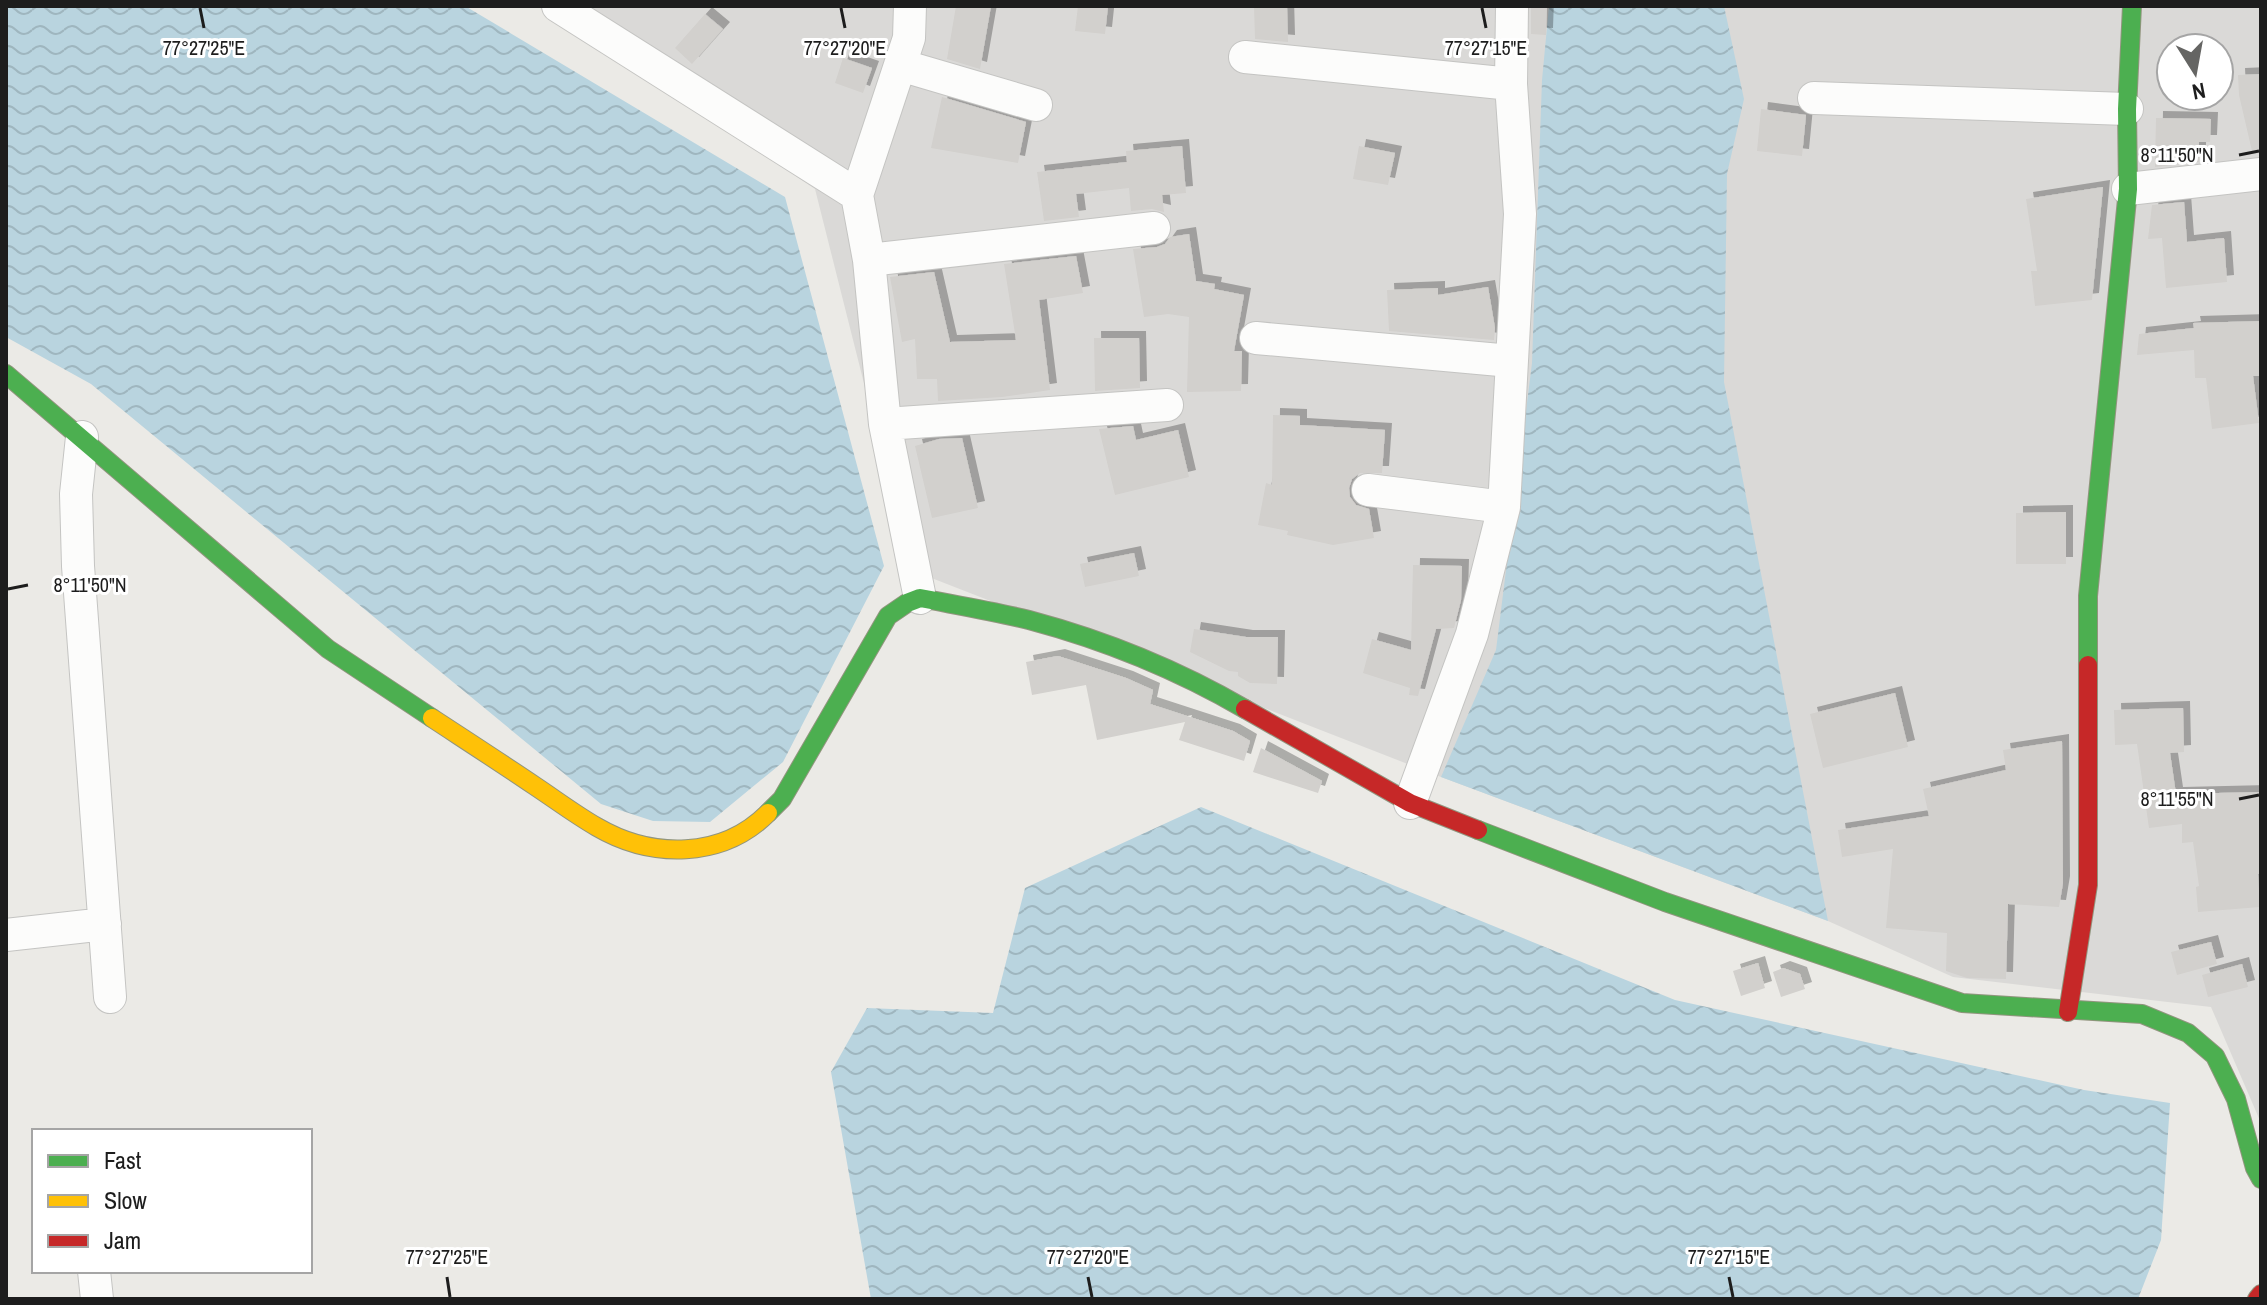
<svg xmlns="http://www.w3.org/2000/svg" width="2267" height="1305" font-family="'Archivo Narrow',sans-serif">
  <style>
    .residential { fill: #dad9d7; fill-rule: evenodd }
    .water { fill: url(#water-waves) }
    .building { fill: #d2d0cd; filter: url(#shadow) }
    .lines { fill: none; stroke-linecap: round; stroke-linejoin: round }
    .street-casing { stroke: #c4c4c2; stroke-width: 34 }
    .fast-casing { stroke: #91957e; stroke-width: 20 }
    .slow-casing { stroke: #91957e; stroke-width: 20 }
    .jam-casing { stroke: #91957e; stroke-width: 20 }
    .street { stroke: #fcfcfb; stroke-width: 32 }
    .fast { stroke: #4caf50; stroke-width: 18 }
    .slow { stroke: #ffc107; stroke-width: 18 }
    .jam { stroke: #c62828; stroke-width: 18 }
    .ticks { fill: none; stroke: #1d1d1d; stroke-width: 3 }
    .ticks-label { font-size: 20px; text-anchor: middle; fill: #1d1d1d; stroke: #fff; stroke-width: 6; stroke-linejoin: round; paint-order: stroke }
  </style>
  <defs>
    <pattern id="water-waves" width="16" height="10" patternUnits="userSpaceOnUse" patternTransform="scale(2)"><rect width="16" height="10" fill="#b9d4df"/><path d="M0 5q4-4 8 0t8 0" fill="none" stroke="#9fb6bf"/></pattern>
    <filter id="shadow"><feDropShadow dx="7" dy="-7" stdDeviation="0" flood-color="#0004"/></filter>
  </defs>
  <rect width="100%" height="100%" fill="#ebeae6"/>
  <path class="residential" d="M 542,6 L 2261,6 L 2261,1123 L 2211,1007 L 1953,977 L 1828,921 L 1441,777 L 911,570 L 815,189 ZM 2171,48 L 2219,48 L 2219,96 L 2171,96 Z"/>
  <path class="water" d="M 6,6 L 465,6 L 785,197 L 884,566 L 783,762 L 710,822 L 653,821 L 601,804 L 91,384 L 6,337 Z
    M 1549,6 L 1724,6 L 1744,99 L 1727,174 L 1724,382 L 1828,921 L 1441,777 L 1496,650 L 1532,363 L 1542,80 Z
    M 1201,807 L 1675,1000 L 2084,1090 L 2170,1103 L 2161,1240 L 2138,1299 L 871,1299 L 831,1072 L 867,1008 L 993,1013 L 1025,888 Z"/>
  <path class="building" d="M 956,6 L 991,6 L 980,69 L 947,59 Z
    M 1078,6 L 1108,6 L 1105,34 L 1075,31 Z
    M 1254,6 L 1287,6 L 1288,42 L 1255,39 Z
    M 1531,6 L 1547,6 L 1546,35 L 1531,34 Z
    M 705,14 L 723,29 L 692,64 L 675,48 Z
    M 843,58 L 872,68 L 863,93 L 835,83 Z
    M 2261,74 L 2261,150 L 2252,151 L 2239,95 L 2238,75 Z
    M 942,97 L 1026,122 L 1018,163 L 931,148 Z
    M 1761,109 L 1806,115 L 1802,156 L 1757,151 Z
    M 2156,118 L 2211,119 L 2210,142 L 2199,142 L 2199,162 L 2155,167 Z
    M 1182,146 L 1186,193 L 1162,195 L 1164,212 L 1152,209 L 1131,211 L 1129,188 L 1076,194 L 1079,217 L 1044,221 L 1037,172 L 1127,162 L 1126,151 Z
    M 1359,146 L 1395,153 L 1388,185 L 1353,179 Z
    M 2103,187 L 2092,300 L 2035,306 L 2031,271 L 2037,271 L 2026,199 Z
    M 2184,202 L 2187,242 L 2224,238 L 2227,282 L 2166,288 L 2162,238 L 2148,239 L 2152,205 Z
    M 1189,234 L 1196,281 L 1215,284 L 1214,289 L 1244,295 L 1234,351 L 1242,351 L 1241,391 L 1187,392 L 1189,317 L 1168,314 L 1144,317 L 1133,249 L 1157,247 L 1165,244 L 1170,237 Z
    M 1076,256 L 1083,293 L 1039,300 L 1050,390 L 1002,397 L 938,401 L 937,379 L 917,379 L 915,339 L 902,342 L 890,277 L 934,272 L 950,342 L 1016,340 L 1004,264 Z
    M 1488,287 L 1495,328 L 1494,340 L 1389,331 L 1387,290 L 1438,288 L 1438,295 Z
    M 2261,321 L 2261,376 L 2253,376 L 2259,423 L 2212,429 L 2206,378 L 2195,378 L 2194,350 L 2137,355 L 2139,334 L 2194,328 L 2193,323 Z
    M 1094,338 L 1139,338 L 1140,388 L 1095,391 Z
    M 1273,415 L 1300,416 L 1300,425 L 1385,430 L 1382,473 L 1360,473 L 1352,479 L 1349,488 L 1350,497 L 1356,505 L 1369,509 L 1374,538 L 1333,545 L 1287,535 L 1288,531 L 1258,525 L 1266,483 L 1272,485 Z
    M 1133,426 L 1136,440 L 1178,430 L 1189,477 L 1115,495 L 1099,429 Z
    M 962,438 L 978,508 L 932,518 L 915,446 L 939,439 Z
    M 2066,512 L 2066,564 L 2016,564 L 2016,513 Z
    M 1134,553 L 1139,576 L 1085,587 L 1080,564 Z
    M 1413,565 L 1462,566 L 1461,600 L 1454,628 L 1436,629 L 1418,696 L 1409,695 L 1410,688 L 1363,673 L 1372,639 L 1411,650 Z
    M 1194,629 L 1246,637 L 1278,637 L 1277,684 L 1250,683 L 1238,676 L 1238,672 L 1229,671 L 1190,652 Z
    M 1058,656 L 1126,678 L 1153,690 L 1150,704 L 1233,731 L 1250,741 L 1244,761 L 1179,740 L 1185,722 L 1097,740 L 1086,685 L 1032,695 L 1026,662 Z
    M 1895,693 L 1908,747 L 1823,768 L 1810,714 Z
    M 2183,708 L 2184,752 L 2170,753 L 2176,794 L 2261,792 L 2261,874 L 2258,874 L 2260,907 L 2198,912 L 2196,887 L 2199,886 L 2193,842 L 2182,843 L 2182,824 L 2149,828 L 2137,744 L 2115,745 L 2114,710 Z
    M 2062,741 L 2063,883 L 2059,907 L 2008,904 L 2006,979 L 1967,978 L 1946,971 L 1947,933 L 1886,928 L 1893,849 L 1842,857 L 1838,830 L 1929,816 L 1923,789 L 2006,770 L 2003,750 Z
    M 1261,748 L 1322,781 L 1318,793 L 1253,772 Z
    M 2211,942 L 2217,964 L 2177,975 L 2171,952 Z
    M 1758,963 L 1765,988 L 1741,996 L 1733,971 Z
    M 2242,964 L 2248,987 L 2208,997 L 2202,975 Z
    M 1783,968 L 1800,974 L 1805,989 L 1781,997 L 1773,972 Z"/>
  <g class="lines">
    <g class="street-casing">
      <path id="street" d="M 558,6 L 857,195
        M 910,6 L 909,38 L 857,195 L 869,260 L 885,424 L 920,598
        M 1245,57 L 1511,84
        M 900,65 L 1036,105
        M 1814,98 L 2127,109
        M 2128,189 L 2261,174
        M 869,260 L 1154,228
        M 1256,338 L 1511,361
        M 885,424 L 1167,405
        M 82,437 L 76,494 L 78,566 L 110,997
        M 1368,490 L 1504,507
        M 1410,803 L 1472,634 L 1504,507 L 1520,214 L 1511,84 L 1512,6
        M 6,935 L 105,924
        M 94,1271 L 97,1299"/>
    </g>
    <g class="fast-casing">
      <path id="fast" d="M 6,374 L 328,649 L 432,718
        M 2088,665 L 2088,596 L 2128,189 L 2127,109 L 2132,6
        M 768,813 L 782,799 L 888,616 L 907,603 L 920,598 C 956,605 993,611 1029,620 C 1104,640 1178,670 1245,709
        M 1478,830 L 1665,902 L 1962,1003 L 2142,1014 L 2188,1033 L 2215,1056 L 2236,1099 L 2255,1168 L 2261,1179"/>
    </g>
    <g class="slow-casing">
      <path id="slow" d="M 432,718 C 467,741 501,763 535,786 C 556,800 576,815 597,827 C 652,859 722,859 768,813"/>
    </g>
    <g class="jam-casing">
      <path id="jam" d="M 1245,709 L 1410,803 L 1478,830
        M 2068,1012 L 2088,885 L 2088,665
        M 2257,1299 L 2261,1294"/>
    </g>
    <use href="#street" class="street"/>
    <use href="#fast" class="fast"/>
    <use href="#slow" class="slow"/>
    <use href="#jam" class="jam"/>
  </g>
  <path class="ticks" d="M 200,8 L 204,28M 841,8 L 845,28M 1482,8 L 1486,28M 2239,155 L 2259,151M 8,589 L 28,585M 2239,799 L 2259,795M 447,1277 L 450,1297M 1088,1277 L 1092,1297M 1729,1277 L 1733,1297"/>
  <g class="ticks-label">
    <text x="204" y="55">77°27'25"E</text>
    <text x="845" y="55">77°27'20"E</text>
    <text x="1486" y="55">77°27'15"E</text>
    <text x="2177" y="162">8°11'50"N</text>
    <text x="90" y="592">8°11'50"N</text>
    <text x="2177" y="806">8°11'55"N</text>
    <text x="447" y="1264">77°27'25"E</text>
    <text x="1088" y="1264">77°27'20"E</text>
    <text x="1729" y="1264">77°27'15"E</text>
  </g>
  <rect width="2267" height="1305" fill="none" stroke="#1d1d1d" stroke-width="16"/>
  <rect x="32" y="1129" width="280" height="144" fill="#ffffff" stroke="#a5a5a5" stroke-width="2"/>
  <rect x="48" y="1155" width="40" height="12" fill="#4caf50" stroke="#a5a5a5" stroke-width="2"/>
  <text x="104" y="1169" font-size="24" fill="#1d1d1d">Fast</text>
  <rect x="48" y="1195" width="40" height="12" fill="#ffc107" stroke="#a5a5a5" stroke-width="2"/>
  <text x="104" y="1209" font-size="24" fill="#1d1d1d">Slow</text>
  <rect x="48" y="1235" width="40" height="12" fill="#c62828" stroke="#a5a5a5" stroke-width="2"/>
  <text x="104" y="1249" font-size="24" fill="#1d1d1d">Jam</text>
  <g transform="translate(2195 72) rotate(169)"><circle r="38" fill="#ffffff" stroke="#a5a5a5" stroke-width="2"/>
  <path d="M0-6L14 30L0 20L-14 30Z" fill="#656563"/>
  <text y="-12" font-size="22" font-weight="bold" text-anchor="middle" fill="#1d1d1d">N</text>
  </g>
</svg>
